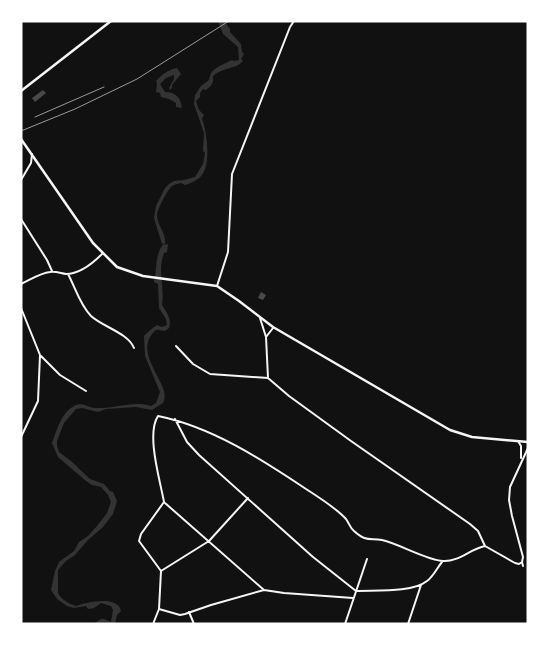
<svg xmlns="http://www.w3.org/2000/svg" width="549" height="645" font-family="'Fira Sans Condensed',sans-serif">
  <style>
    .water { fill: #333 }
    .building { fill: #4a4a4a }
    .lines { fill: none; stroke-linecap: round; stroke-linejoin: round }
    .minor { stroke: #f5f5f5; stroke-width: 2 }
    .tertiary { stroke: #f5f5f5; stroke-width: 2.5 }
    .secondary { stroke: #f5f5f5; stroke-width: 2.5 }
    .rail { stroke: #9a9a9a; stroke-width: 1 }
  </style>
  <rect width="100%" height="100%" fill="#111"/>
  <path class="water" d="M 218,21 L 224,21 L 230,29 L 230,32 L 241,44 L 242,52 L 244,54 L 241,59 L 243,61 C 235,70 225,66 213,76 C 214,83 212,85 206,90 L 203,89 L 200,93 L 200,97 L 196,101 L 199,110 L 204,115 L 202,119 C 207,131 211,164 202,175 C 198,180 192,183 185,185 L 181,183 C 178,184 174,184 171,187 C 167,191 157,210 157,215 C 157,226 167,233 165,245 L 168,244 L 167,252 L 164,253 C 157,271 165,288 162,305 C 167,313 172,319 169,328 L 165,331 C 157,330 157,328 152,334 C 138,352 159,374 164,391 C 165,395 165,399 163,403 L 152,410 L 136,407 L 106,409 L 98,412 L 82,408 L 76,409 L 64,423 L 57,441 L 57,446 L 59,452 L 71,461 L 90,479 L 104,484 L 110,491 L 113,492 L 117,501 L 113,514 L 103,527 L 88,540 L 75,555 L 66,561 L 58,570 L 58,593 C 61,599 69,604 76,606 C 87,602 118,595 121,611 L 117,615 L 115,624 L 94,624 C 104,616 102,619 111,622 L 113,610 L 111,606 L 101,603 L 94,608 L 88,609 L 86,606 L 74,608 L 67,606 L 57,599 L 51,590 L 55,571 L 59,562 L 74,551 L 79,542 L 88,536 L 97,526 L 107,513 L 111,502 L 108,495 L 101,487 L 92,485 L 86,481 L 58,457 L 52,443 C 57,430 61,413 74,406 C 82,401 88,408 96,408 C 116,409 133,400 151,406 L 156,403 L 160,392 L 145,356 L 144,336 C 148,332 152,328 157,325 L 162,327 L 167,325 L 166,319 L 159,308 L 158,284 L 154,282 C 157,270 155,250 165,243 L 162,244 L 154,218 L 156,206 L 165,188 L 169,184 L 174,181 L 184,180 L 195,177 L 203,164 L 205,153 L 203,151 L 204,133 L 194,104 L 195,95 L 201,86 L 209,80 C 211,67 221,66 232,60 L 234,61 L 239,60 L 238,47 L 223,34 Z
    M 177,68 L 181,74 L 172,85 L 172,88 L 170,90 L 169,88 L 174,79 L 174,75 L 166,78 L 160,84 L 165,92 C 176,92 181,98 182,108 L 176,107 L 176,103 L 169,99 L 161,97 L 160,93 L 156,92 L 157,84 L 156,81 C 163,74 167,70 177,68 Z"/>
  <path class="building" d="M 43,90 L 46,93 L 35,102 L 32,98 Z
    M 261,292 L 266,295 L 263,300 L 258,298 Z"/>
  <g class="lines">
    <path class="minor" d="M 21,180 L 31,163 L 32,154
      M 21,219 L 47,260 L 52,271
      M 68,274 C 75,287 80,305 91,316 C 103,327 128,333 134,348
      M 21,284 C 30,280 40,273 50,272 C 55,271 60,273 66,274 C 80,274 93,263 102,254
      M 217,286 L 228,252 L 232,174 L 290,27 L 294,21
      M 21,308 L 40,355 L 38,401 L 21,437
      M 260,318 L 266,337
      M 176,346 L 193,364 L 210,374 L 268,378 L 289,396 L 351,441 L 470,524 L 478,531 L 485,546 L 515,563 L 519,564 L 522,562
      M 41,356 L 60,375 L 86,391
      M 268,378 L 266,337 L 273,328
      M 175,419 L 187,442 L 199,455 L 313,557 L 356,591 C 376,590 412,593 427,581 C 433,577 437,568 442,562
      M 518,441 L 521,446 L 521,458
      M 165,503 L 264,590
      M 523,566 L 522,562 L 523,557 L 512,516 L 509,500 L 510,487 L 528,448
      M 161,571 L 209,541 L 248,498
      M 159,609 L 180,615 L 185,614 L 211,605 L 264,590 L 284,593 L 353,598
      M 189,612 L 194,624
      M 153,624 L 159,609 L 161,571 L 139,541 L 141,534 L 164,502 C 160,480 146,434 158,416 C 212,427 261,459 306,489 C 317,496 338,510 346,519 C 349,523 350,528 354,531 C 366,542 369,538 382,540 C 400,544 426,560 443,561 C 459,562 470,549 485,546
      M 345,624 L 367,559
      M 408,624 L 421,585"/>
    <path class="tertiary" d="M 21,91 L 111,21"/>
    <path class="secondary" d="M 21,139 L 93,243 L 117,267 L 143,276 L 217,286 L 239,301 L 273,327 L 450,430 L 472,437 L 528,442"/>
    <path class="rail" d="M 35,117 L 104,87
      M 21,131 L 75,109 L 137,79 L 229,21"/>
  </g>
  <rect width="549" height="645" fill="none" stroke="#ffffff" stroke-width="45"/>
</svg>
